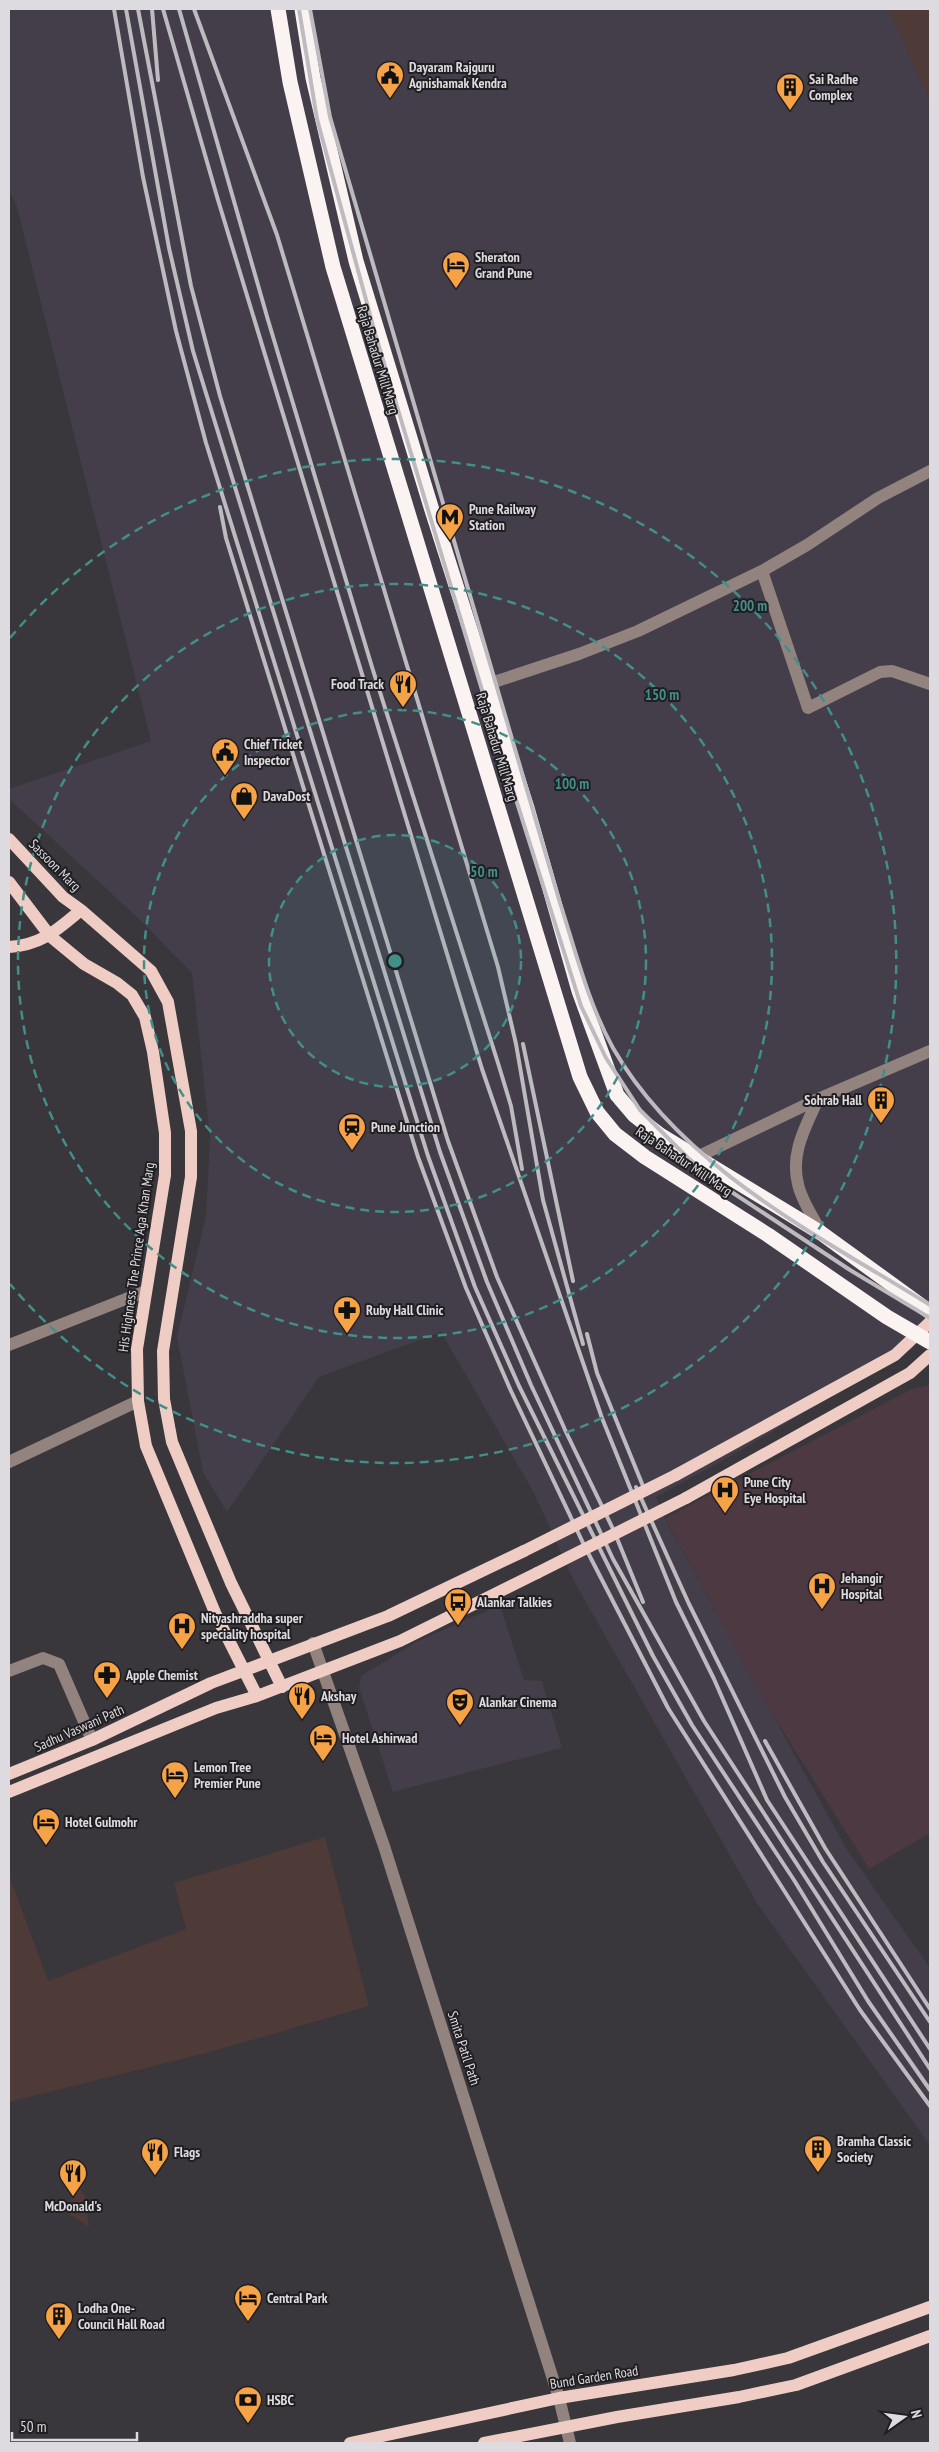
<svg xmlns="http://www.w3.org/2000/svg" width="939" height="2452" font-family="'PT Sans Narrow',sans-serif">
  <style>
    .built { fill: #443e4a }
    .industrial { fill: #4e3a36 }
    .medical { fill: #4c3942 }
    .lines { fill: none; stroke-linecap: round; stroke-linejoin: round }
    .minor { stroke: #93837f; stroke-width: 12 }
    .major { stroke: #efcdc5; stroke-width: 12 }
    .highway { stroke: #fbf3f1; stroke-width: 15 }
    .rail { stroke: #bdbbbf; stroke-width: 4 }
    .major-bridge { stroke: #efcdc5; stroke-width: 12 }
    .ring { fill: none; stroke: #428f8a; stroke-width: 2.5; stroke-dasharray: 9 6 }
    .labels { text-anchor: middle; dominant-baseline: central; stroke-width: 4; stroke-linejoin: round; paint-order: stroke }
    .poi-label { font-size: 14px; font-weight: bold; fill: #dddbdf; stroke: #201e21; text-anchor: start }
    .street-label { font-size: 14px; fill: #dddbdf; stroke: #201e21 }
    .centre { fill: #428f8a; stroke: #201e21; stroke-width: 2.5 }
    .ring-label { font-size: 15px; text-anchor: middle; font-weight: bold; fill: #428f8a; stroke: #201e21; stroke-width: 4; stroke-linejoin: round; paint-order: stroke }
  </style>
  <rect width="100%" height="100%" fill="#39363c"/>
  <path class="built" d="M 9,9 L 930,9 L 930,1326 L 912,1349 L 887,1364 L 729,1457 L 656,1497 L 665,1519 L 846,1848 L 930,1968 L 930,2145 L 758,1905 L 574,1581 L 534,1493 L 441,1332 L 319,1377 L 227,1512 L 203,1472 L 177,1337 L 206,1216 L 210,1138 L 192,973 L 139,919 L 9,799 L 9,789 L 151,741 L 17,207 L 9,190 Z
    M 500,1605 L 524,1680 L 542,1681 L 562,1748 L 393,1792 L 359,1687 L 361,1676 L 416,1642 Z"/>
  <path class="industrial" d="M 888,9 L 930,9 L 930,101 Z
    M 325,1837 L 369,2006 L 210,2052 L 9,2102 L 9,1875 L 48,1981 L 186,1929 L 174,1883 Z
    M 78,2187 L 85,2196 L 89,2227 L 64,2211 Z"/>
  <path class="medical" d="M 930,1385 L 930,1833 L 869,1869 L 764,1701 L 665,1518 L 912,1389 Z"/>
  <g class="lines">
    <path class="minor" d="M 762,571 L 808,708 L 880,672 L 892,671 L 930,684
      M 488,684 L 579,654 L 638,631 L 762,571 L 807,545 L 878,498 L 930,471
      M 818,1099 C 806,1126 790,1153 798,1184 C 801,1200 814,1218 821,1233
      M 695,1158 L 818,1099 L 930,1051
      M 9,1345 L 146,1291
      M 9,1462 L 138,1401
      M 313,1643 L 384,1846 L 559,2398 L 570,2443
      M 9,1671 L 43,1658 L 59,1664 L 92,1740"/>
    <path class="major" d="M 9,839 L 63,897 L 81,910 L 151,971 L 168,1002 L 191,1131 L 191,1177 L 163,1351 L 164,1399 L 172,1442 L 192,1490 L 231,1583 L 282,1687
      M 9,882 L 50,936 L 84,964 L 117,983 L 132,995 L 145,1017 L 153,1052 L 165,1133 L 165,1175 L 137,1349 L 138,1401 L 146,1446 L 216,1615 L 257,1696
      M 9,947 C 42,945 57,930 81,910
      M 676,1475 L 895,1355 L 930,1322
      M 686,1498 L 910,1373 L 930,1355
      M 9,1774 L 92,1740 L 211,1683 L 388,1616 L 524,1551
      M 9,1792 L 216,1708 L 257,1696 L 400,1641 L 537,1573
      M 350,2443 L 559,2398 L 734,2370 L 788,2358 L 930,2307
      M 484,2443 L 617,2417 L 739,2397 L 796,2385 L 930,2336"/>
    <path class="highway" d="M 278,9 L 290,82 L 333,267 L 580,1077 L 597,1112 L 615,1134 L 645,1157 L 768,1235 L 887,1317 L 930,1342
      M 302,9 L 313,78 L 356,261 L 431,507 L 527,808 L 579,991 L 617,1095 L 634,1115 L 660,1135 L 821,1233 L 930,1312"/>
    <path class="rail" d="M 114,9 L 143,177 L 176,331 L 206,443 L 428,1156 L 475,1287 L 519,1386 L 653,1656 L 692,1725 L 794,1880 L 868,2001 L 930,2090
      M 126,9 L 169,248 L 193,351 L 440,1152 L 487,1282 L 531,1385 L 613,1559 L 704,1721 L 930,2069
      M 138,9 L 191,286 L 220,396 L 448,1141 L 497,1277 L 566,1432 L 614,1531 L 643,1602
      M 152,9 L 158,80
      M 163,9 L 218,200 L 482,1069 L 602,1418 L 676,1602 L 714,1679 L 767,1800 L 930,2049
      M 179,9 L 268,320 L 372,667 L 498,1063 L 511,1106 L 522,1169
      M 194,9 L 277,235 L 498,967 L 516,1044 L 543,1200 L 583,1344
      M 299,9 L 317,119 L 375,333 L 491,720 L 581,1006 L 606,1058 L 640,1110 L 688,1158 L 718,1183 L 850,1270 L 930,1318
      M 310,9 L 330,117 L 560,903 C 576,952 588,1003 613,1048 C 681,1167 817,1235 930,1305
      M 220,507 L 226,538 L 418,1157 L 466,1288 L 511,1391 L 584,1545 L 668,1708 L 860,2010 L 930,2106
      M 523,1044 L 573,1281
      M 587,1334 L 597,1373 L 645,1491
      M 636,1487 L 689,1604 L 785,1797 L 823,1862 L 930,2022
      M 765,1741 L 825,1848 L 930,2009"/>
    <path class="major-bridge" d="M 524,1551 L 676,1475
      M 537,1573 L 686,1498"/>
  </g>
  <circle cx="395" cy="961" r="126" fill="#428f8a" fill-opacity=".12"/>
  <g class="ring">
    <circle cx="395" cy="961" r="126"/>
    <circle cx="395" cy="961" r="251"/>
    <circle cx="395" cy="961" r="377"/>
    <path d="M10 638A502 502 0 1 1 10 1284"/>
  </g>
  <defs>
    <g id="civic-pin" transform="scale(1.4375)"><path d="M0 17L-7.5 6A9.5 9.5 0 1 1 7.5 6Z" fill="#f6a247" stroke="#201e21"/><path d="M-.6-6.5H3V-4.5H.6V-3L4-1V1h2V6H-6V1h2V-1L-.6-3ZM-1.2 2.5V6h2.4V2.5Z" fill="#111"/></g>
    <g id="building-pin" transform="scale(1.4375)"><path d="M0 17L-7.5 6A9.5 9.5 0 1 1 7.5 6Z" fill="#f6a247" stroke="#201e21"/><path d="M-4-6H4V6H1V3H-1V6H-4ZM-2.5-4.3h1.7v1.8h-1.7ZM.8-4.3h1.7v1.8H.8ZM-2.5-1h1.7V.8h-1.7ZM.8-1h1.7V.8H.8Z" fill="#111"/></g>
    <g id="hotel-pin" transform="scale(1.4375)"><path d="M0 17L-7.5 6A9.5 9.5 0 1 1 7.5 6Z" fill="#f6a247" stroke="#201e21"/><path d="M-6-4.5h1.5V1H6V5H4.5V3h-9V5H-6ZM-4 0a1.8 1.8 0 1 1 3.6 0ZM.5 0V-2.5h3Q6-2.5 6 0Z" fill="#111"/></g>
    <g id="metro-pin" transform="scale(1.4375)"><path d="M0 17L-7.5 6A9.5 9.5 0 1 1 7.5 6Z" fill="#f6a247" stroke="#201e21"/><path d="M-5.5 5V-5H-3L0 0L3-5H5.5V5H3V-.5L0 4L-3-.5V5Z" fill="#111"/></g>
    <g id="restaurant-pin" transform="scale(1.4375)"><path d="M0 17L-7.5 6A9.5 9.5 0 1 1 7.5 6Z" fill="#f6a247" stroke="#201e21"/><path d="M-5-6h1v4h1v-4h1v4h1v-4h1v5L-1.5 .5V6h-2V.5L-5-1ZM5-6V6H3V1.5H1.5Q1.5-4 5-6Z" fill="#111"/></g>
    <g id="shop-pin" transform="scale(1.4375)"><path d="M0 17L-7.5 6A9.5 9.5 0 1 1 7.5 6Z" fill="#f6a247" stroke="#201e21"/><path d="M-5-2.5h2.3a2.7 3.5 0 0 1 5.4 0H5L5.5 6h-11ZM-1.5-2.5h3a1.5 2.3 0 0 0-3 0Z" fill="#111"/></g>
    <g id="station-pin" transform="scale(1.4375)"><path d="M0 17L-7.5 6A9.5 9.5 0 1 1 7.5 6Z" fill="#f6a247" stroke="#201e21"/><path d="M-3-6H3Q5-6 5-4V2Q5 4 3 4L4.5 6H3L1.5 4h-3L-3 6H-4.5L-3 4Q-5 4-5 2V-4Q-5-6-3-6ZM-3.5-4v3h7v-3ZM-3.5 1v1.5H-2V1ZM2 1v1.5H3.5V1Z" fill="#111"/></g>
    <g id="pharmacy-pin" transform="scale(1.4375)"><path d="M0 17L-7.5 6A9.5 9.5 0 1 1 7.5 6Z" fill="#f6a247" stroke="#201e21"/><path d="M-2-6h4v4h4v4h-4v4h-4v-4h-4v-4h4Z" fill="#111"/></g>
    <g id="hospital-pin" transform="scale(1.4375)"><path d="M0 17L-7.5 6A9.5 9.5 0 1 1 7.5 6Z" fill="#f6a247" stroke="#201e21"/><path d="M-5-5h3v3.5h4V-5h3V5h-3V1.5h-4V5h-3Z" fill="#111"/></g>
    <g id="bus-pin" transform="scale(1.4375)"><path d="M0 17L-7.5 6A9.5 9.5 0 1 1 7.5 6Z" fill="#f6a247" stroke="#201e21"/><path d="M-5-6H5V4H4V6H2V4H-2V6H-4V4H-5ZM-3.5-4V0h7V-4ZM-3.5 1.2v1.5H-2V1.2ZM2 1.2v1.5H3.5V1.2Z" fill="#111"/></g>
    <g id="theatre-pin" transform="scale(1.4375)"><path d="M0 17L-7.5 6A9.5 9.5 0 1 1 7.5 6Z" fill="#f6a247" stroke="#201e21"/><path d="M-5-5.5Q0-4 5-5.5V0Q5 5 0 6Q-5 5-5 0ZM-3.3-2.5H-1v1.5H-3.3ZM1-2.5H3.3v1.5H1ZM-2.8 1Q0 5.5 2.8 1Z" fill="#111"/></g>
    <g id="bank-pin" transform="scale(1.4375)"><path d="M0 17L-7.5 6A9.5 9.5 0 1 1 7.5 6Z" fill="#f6a247" stroke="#201e21"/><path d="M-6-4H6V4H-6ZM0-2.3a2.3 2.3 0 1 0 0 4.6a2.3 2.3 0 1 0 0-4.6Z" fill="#111"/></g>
  </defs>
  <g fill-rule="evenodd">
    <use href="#civic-pin" x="390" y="75"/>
    <use href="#building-pin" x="790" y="87"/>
    <use href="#hotel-pin" x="456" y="265"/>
    <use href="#metro-pin" x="450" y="517"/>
    <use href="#restaurant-pin" x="403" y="684"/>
    <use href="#civic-pin" x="225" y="752"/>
    <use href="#shop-pin" x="244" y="796"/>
    <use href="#building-pin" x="881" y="1100"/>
    <use href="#station-pin" x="352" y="1127"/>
    <use href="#pharmacy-pin" x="347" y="1310"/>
    <use href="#hospital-pin" x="725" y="1490"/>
    <use href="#hospital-pin" x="822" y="1586"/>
    <use href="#bus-pin" x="458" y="1602"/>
    <use href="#hospital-pin" x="182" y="1626"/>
    <use href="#pharmacy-pin" x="107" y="1675"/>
    <use href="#restaurant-pin" x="302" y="1696"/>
    <use href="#theatre-pin" x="460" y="1702"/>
    <use href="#hotel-pin" x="323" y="1738"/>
    <use href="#hotel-pin" x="175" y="1775"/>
    <use href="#hotel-pin" x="46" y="1822"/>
    <use href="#building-pin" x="818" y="2149"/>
    <use href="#restaurant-pin" x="155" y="2152"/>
    <use href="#restaurant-pin" x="73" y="2173"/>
    <use href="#hotel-pin" x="248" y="2298"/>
    <use href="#building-pin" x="59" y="2316"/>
    <use href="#bank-pin" x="248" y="2400"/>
  </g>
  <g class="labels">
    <g class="poi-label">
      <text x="409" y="67">Dayaram Rajguru<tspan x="409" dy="16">Agnishamak Kendra</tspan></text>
      <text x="809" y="79">Sai Radhe<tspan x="809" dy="16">Complex</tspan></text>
      <text x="475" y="257">Sheraton<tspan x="475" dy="16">Grand Pune</tspan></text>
      <text x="469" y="509">Pune Railway<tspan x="469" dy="16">Station</tspan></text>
      <text x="384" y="684" text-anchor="end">Food Track</text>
      <text x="244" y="744">Chief Ticket<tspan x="244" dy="16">Inspector</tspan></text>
      <text x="263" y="796">DavaDost</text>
      <text x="862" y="1100" text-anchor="end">Sohrab Hall</text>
      <text x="371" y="1127">Pune Junction</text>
      <text x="366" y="1310">Ruby Hall Clinic</text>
      <text x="744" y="1482">Pune City<tspan x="744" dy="16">Eye Hospital</tspan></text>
      <text x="841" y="1578">Jehangir<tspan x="841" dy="16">Hospital</tspan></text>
      <text x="477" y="1602">Alankar Talkies</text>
      <text x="201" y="1618">Nityashraddha super<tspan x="201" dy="16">speciality hospital</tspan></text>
      <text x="126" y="1675">Apple Chemist</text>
      <text x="321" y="1696">Akshay</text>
      <text x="479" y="1702">Alankar Cinema</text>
      <text x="342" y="1738">Hotel Ashirwad</text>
      <text x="194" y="1767">Lemon Tree<tspan x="194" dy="16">Premier Pune</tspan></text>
      <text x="65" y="1822">Hotel Gulmohr</text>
      <text x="837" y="2141">Bramha Classic<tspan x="837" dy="16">Society</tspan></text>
      <text x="174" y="2152">Flags</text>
      <text x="73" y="2206" text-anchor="middle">McDonald's</text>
      <text x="267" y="2298">Central Park</text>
      <text x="78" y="2308">Lodha One-<tspan x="78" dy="16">Council Hall Road</tspan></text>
      <text x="267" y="2400">HSBC</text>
    </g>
    <g class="street-label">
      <text transform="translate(378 360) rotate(73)">Raja Bahadur Mill Marg</text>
      <text transform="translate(497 747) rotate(73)">Raja Bahadur Mill Marg</text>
      <text transform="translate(55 865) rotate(45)">Sassoon Marg</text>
      <text transform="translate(684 1161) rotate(34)">Raja Bahadur Mill Marg</text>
      <text transform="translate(136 1257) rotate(-82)">His Highness The Prince Aga Khan Marg</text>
      <text transform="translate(79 1728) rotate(-24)">Sadhu Vaswani Path</text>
      <text transform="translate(464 2048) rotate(72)">Smita Patil Path</text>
      <text transform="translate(594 2377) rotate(-9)">Bund Garden Road</text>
    </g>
  </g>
  <circle cx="395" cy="961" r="8" class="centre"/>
  <g class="ring-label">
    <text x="750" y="611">200 m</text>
    <text x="662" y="700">150 m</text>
    <text x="572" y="789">100 m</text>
    <text x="484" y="877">50 m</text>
  </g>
  <rect width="939" height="2452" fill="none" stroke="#dddbdf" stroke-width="20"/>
  <g transform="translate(904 2417) rotate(76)" stroke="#201e21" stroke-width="4" paint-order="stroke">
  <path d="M0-4L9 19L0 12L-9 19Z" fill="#dddbdf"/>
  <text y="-8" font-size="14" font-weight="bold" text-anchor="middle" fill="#dddbdf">N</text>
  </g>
  <path d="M12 2432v8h125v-8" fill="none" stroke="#dddbdf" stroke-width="2.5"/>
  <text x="20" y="2432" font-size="15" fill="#dddbdf" stroke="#201e21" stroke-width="4" paint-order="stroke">50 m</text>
</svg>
